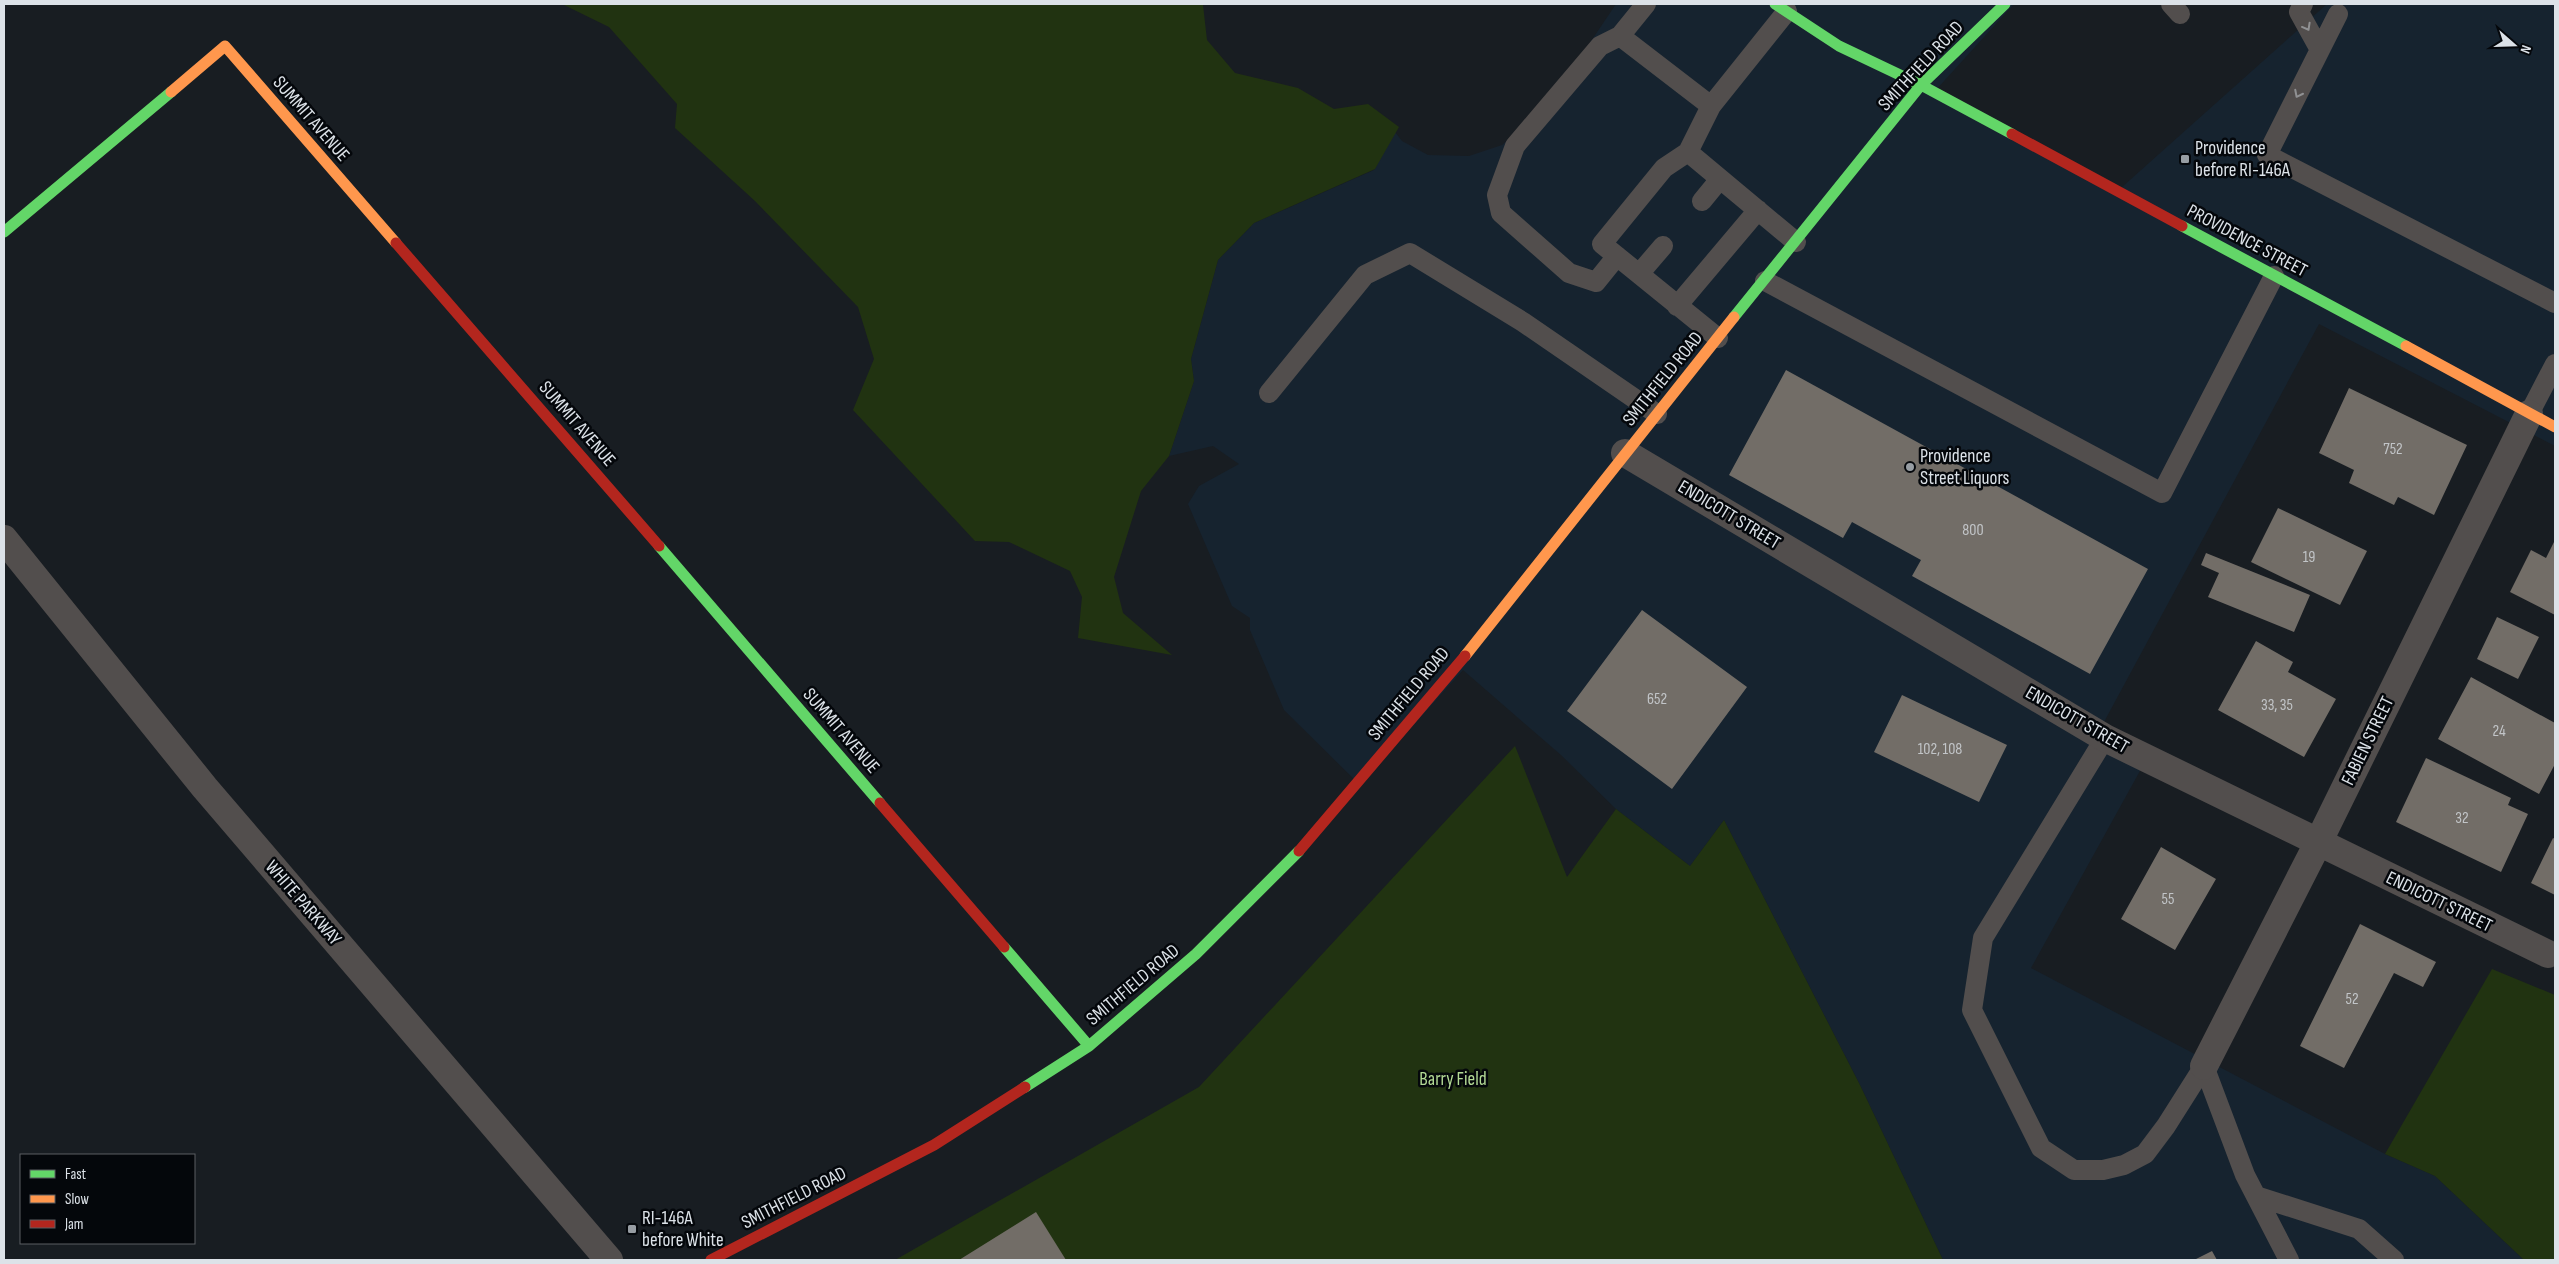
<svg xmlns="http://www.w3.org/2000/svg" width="2559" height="1264" font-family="'Sofia Sans Condensed',sans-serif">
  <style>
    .built { fill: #16232f }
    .green { fill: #213311 }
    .building { fill: #726d67 }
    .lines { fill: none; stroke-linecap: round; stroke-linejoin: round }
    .lane { stroke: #524e4d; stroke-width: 20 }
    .street { stroke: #524e4d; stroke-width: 28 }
    .fast { stroke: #63d668; stroke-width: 11 }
    .slow { stroke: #ff974d; stroke-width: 11 }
    .jam { stroke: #b3261e; stroke-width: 11 }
    .oneway { stroke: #909193 }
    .poi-dot { fill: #979da3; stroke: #04070b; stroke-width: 2 }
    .labels { text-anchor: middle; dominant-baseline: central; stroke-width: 5; stroke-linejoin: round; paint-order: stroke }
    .number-label { font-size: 16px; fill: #c2c5c8 }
    .street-label { font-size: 19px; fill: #dce2e8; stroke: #04070b }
    .poi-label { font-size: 19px; fill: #dce2e8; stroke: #04070b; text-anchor: start }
    .park-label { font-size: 19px; fill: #b3da95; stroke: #04070b }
  </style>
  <rect width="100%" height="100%" fill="#181d22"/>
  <path class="built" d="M 1616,4 L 2014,4 L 1935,91 L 2121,188 L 2327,4 L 2555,4 L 2555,446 L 2319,324 L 2104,722 L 2151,751 L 2031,968 L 2385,1154 L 2435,1176 L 2524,1260 L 1943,1260 L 1860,1085 L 1724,820 L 1690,866 L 1616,809 L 1561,755 L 1463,670 L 1360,785 L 1284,710 L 1250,630 L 1250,618 L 1232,606 L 1188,504 L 1199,486 L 1239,464 L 1213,446 L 1169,456 L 1194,381 L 1191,359 L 1218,260 L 1254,223 L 1374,170 L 1395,132 L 1402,141 L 1428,155 L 1469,156 L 1502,145 L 1548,105 Z"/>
  <path class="green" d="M 562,4 L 1201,4 L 1203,5 L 1207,40 L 1235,73 L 1298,88 L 1334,109 L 1368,104 L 1399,127 L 1375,169 L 1254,223 L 1218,260 L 1191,359 L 1194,381 L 1169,456 L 1141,491 L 1114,577 L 1123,613 L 1172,655 L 1078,638 L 1082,597 L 1070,571 L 1009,542 L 975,541 L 853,410 L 874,359 L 858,307 L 755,201 L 675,128 L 677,104 L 609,27 Z
    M 1515,746 L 1567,877 L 1616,809 L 1690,866 L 1724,820 L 1860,1085 L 1943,1260 L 895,1260 L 1199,1087 Z
    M 2492,969 L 2555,995 L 2555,1260 L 2524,1260 L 2435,1176 L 2385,1154 Z"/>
  <path class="building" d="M 1786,370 L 2148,569 L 2090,674 L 1912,576 L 1921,560 L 1852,522 L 1843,538 L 1729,475 Z
    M 2349,388 L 2467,445 L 2434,515 L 2398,497 L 2394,505 L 2349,483 L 2354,470 L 2319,453 Z
    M 2278,508 L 2367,551 L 2340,605 L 2251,562 Z
    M 2555,540 L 2555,615 L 2510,592 L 2531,550 L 2546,558 Z
    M 2206,553 L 2310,595 L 2294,632 L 2208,597 L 2219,573 L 2201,565 Z
    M 1642,610 L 1747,687 L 1672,789 L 1567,711 Z
    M 2497,617 L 2539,637 L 2518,679 L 2477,659 Z
    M 2256,641 L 2293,662 L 2288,672 L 2336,699 L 2304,757 L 2218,710 Z
    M 2471,677 L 2555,723 L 2555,764 L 2539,794 L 2438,739 Z
    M 1902,695 L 2007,745 L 1979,802 L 1874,752 Z
    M 2426,758 L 2511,798 L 2508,805 L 2528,814 L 2501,872 L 2396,822 Z
    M 2553,838 L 2555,839 L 2555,895 L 2531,883 Z
    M 2161,847 L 2216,879 L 2175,950 L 2121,919 Z
    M 2360,924 L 2436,962 L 2423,987 L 2394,973 L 2344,1068 L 2300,1046 Z
    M 1036,1212 L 1066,1260 L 959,1260 Z
    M 2212,1251 L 2217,1260 L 2194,1260 Z"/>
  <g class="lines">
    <path class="lane" d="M 1646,4 L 1620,36 L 1711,106 L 1688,152 L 1796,242
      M 2171,4 L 2180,14
      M 2303,4 L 2299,12 L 2320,50
      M 2338,14 L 2267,155 L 2555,303
      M 1711,106 L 1787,11
      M 1688,152 L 1664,168 L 1602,244 L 1718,338
      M 1702,201 L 1720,179
      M 1617,256 L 1596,282 L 1569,273 L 1501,213 L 1497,195 L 1515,146 L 1600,46 L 1620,36
      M 1639,274 L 1663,246
      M 1765,281 L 2162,493 L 2274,276
      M 1677,306 L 1758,210
      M 1269,393 L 1365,275 L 1410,253 L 1523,322 L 1657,414
      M 2529,414 L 2555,364
      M 2105,738 L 1983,938 L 1972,1010 L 2041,1148 L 2074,1170 L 2103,1170 L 2124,1165 L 2145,1154 L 2166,1126 L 2204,1066
      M 2204,1066 L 2245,1175 L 2289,1260
      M 2256,1196 L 2359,1229 L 2394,1260"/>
    <path class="street" d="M 1625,453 L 2105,738 L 2548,954
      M 4,539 L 205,788 L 609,1260
      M 2204,1066 L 2318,843 L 2529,414"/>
    <path class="fast" d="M 1775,4 L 1839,46 L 1921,85 L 2012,134
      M 2182,226 L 2406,346
      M 4,232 L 171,92
      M 1734,317 L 1921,85 L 2005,4
      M 659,546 L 880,803
      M 1004,947 L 1089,1046
      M 1025,1087 L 1089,1046 L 1196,954 L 1299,851"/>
    <path class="slow" d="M 171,92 L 225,46 L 396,243
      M 2406,346 L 2555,427
      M 1465,656 L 1734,317"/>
    <path class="jam" d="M 2012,134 L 2182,226
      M 396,243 L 659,546
      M 880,803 L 1004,947
      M 1299,851 L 1465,656
      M 711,1260 L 934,1145 L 1025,1087"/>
  </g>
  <defs><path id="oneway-chevron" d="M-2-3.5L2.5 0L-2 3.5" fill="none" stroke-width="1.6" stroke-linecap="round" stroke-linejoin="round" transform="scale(1.25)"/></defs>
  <g class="oneway">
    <use href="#oneway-chevron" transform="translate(2307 27) rotate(61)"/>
    <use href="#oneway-chevron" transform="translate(2298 94) rotate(117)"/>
  </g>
  <g class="poi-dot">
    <rect x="2180" y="154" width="10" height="10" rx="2.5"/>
    <circle cx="1910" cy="467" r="5"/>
    <rect x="627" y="1224" width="10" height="10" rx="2.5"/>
  </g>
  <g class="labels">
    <g class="number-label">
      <text x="2393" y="449">752</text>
      <text x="1973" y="530">800</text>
      <text x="2309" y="557">19</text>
      <text x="1657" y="699">652</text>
      <text x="2277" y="705">33, 35</text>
      <text x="2499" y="731">24</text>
      <text x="1940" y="749">102, 108</text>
      <text x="2462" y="818">32</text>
      <text x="2168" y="899">55</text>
      <text x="2352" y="999">52</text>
    </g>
    <g class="street-label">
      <text transform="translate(1921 66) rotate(-47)">SMITHFIELD ROAD</text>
      <text transform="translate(311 119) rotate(49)">SUMMIT AVENUE</text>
      <text transform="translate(2247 241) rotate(28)">PROVIDENCE STREET</text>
      <text transform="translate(1663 379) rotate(-51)">SMITHFIELD ROAD</text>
      <text transform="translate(577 424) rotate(49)">SUMMIT AVENUE</text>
      <text transform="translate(1729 515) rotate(31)">ENDICOTT STREET</text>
      <text transform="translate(1409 694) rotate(-50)">SMITHFIELD ROAD</text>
      <text transform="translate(2077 720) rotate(30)">ENDICOTT STREET</text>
      <text transform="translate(841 731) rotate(49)">SUMMIT AVENUE</text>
      <text transform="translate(2368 741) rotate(-64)">FABIEN STREET</text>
      <text transform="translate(2439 902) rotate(26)">ENDICOTT STREET</text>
      <text transform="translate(303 903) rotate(49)">WHITE PARKWAY</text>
      <text transform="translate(1133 985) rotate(-40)">SMITHFIELD ROAD</text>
      <text transform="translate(794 1198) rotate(-27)">SMITHFIELD ROAD</text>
    </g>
    <g class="poi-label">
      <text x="2195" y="148">Providence<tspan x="2195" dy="22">before RI-146A</tspan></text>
      <text x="1920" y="456">Providence<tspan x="1920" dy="22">Street Liquors</tspan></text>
      <text x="642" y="1218">RI-146A<tspan x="642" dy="22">before White</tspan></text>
    </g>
    <g class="park-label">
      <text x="1453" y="1079">Barry Field</text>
    </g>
  </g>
  <rect width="2559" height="1264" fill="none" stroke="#dce2e8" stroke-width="10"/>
  <rect x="20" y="1154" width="175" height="90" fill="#04070b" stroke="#5a5f63"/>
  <rect x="30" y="1170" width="25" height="8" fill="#63d668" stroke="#5a5f63"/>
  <text x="65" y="1179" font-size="15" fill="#dce2e8">Fast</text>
  <rect x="30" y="1195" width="25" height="8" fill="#ff974d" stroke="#5a5f63"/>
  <text x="65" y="1204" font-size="15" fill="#dce2e8">Slow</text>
  <rect x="30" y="1220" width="25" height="8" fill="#b3261e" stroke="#5a5f63"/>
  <text x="65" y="1229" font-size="15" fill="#dce2e8">Jam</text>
  <g transform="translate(2514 45) rotate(110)" stroke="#04070b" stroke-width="4" paint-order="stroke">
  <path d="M0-4L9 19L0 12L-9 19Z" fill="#dce2e8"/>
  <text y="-8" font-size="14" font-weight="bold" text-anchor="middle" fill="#dce2e8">N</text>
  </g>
</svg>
